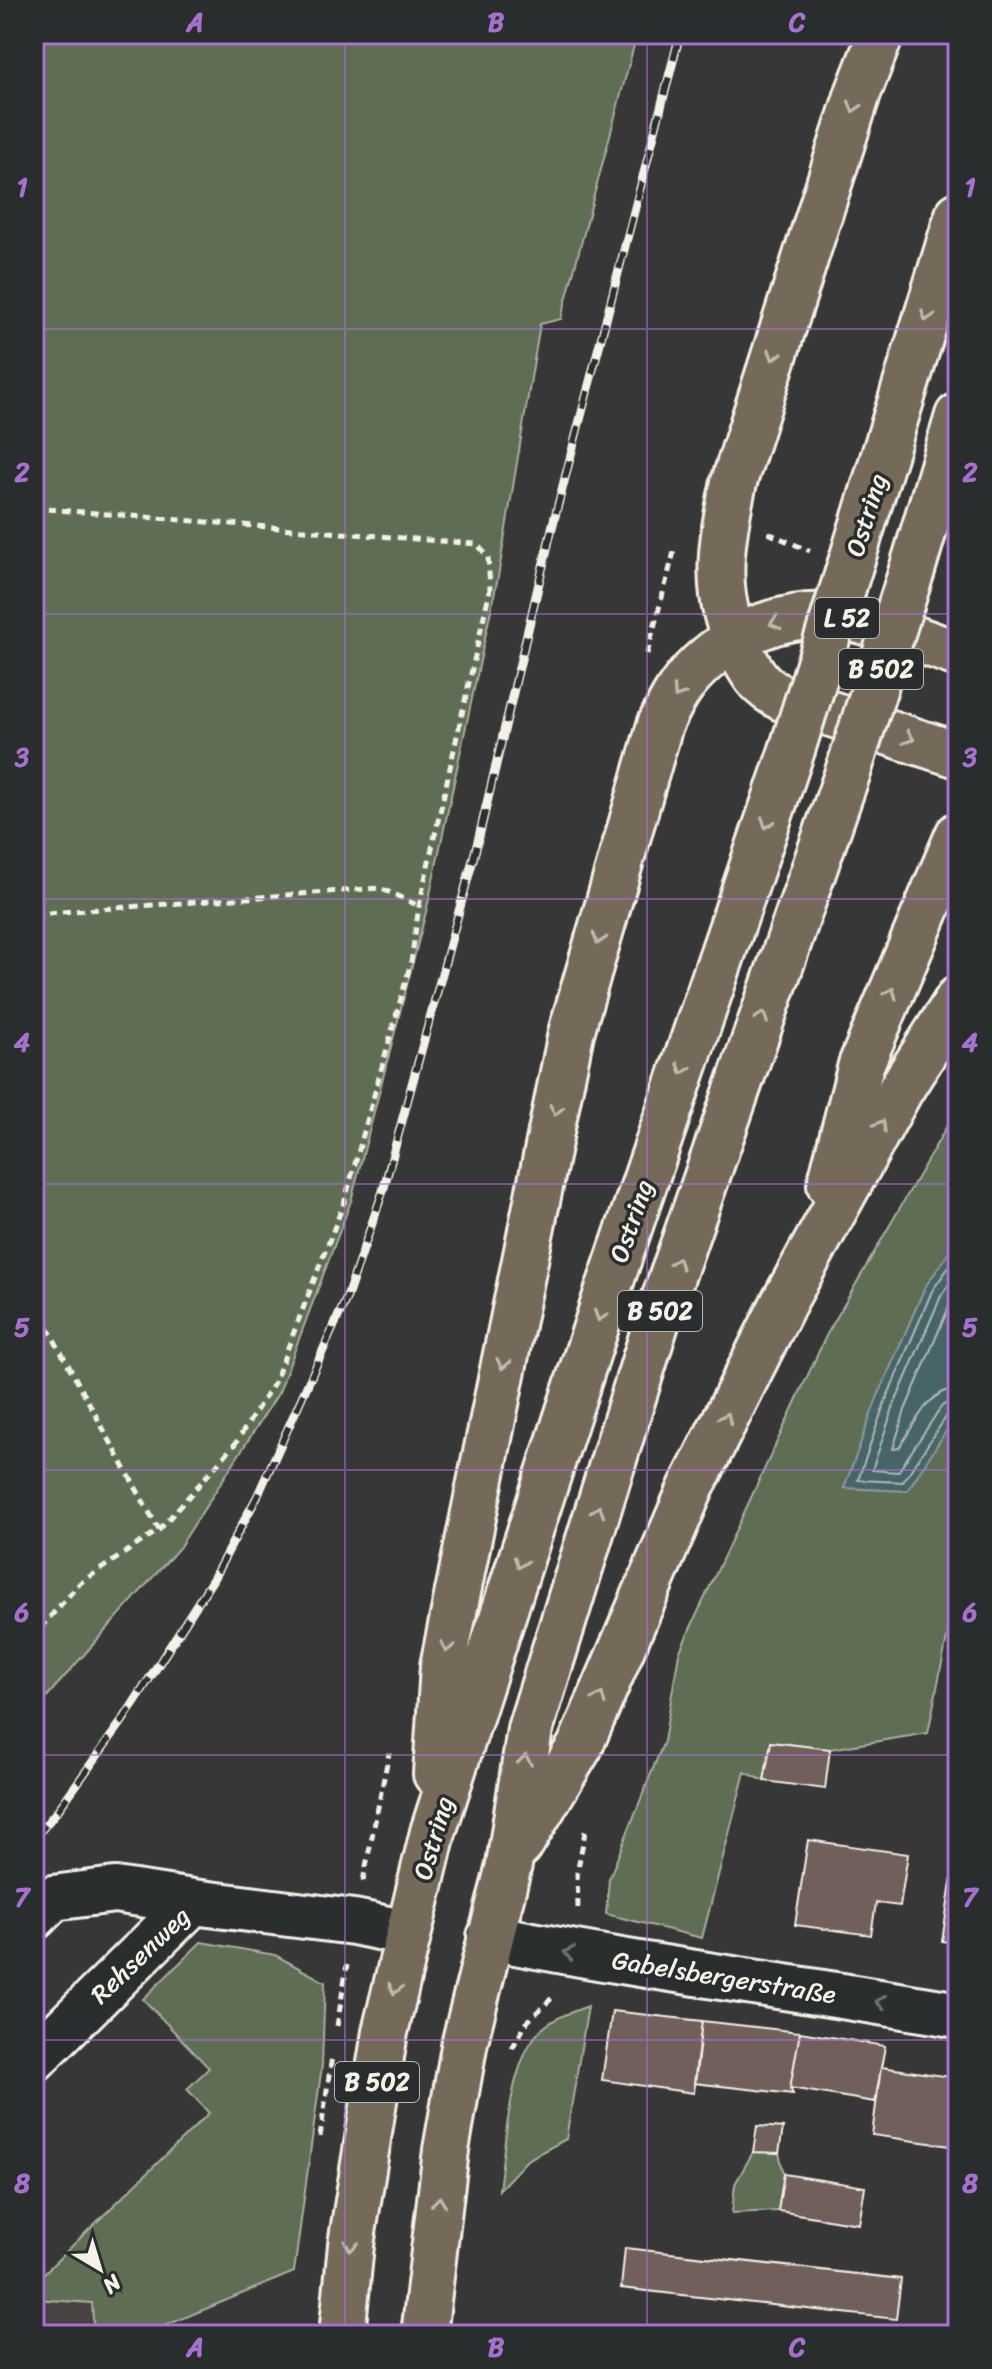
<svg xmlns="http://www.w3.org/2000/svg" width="992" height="2369" font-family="Sriracha,sans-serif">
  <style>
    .built { fill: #494342 }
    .green { fill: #5e6d55; stroke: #a9af9e; stroke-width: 2 }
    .water { fill: #476569; stroke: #8c9d9c; stroke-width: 2 }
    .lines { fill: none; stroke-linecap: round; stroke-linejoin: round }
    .shore { stroke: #afb9b5; stroke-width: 2 }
    .building { fill: #705e5a; stroke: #f4f1e8; stroke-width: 2 }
    .minor-casing { stroke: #f4f1e8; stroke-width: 50 }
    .highway-casing { stroke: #f4f1e8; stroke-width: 50 }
    .path { stroke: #f4f1e8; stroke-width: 5; stroke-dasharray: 8 6; stroke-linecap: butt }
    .minor { stroke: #2a2d2e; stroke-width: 44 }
    .highway { stroke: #746a5a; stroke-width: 44 }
    .rail-casing { stroke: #f4f1e8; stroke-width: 9 }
    .rail { stroke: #2a2d2e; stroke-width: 6; stroke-dasharray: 18; stroke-linecap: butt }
    .highway-bridge-casing { stroke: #f4f1e8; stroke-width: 50; stroke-linecap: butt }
    .highway-bridge { stroke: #746a5a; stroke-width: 44 }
    .oneway { stroke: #c1bbaf }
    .oneway2 { stroke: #71726f }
    .grid { fill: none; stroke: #a571cd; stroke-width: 2; stroke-opacity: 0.55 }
    .labels { text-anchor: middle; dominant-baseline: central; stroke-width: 7; stroke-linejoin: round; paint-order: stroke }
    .shield { fill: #2a2d2e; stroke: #b7b6b0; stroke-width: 2 }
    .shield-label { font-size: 24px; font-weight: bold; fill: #f4f1e8 }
    .street-label { font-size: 26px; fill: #f4f1e8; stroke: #2a2d2e }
    .neatline { fill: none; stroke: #a571cd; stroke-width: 3 }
    .grid-label { font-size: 26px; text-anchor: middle; font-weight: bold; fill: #a571cd }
  </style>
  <rect width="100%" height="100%" fill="#383737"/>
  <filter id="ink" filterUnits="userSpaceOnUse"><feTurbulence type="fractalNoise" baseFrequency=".0125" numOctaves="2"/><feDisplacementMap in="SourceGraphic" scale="16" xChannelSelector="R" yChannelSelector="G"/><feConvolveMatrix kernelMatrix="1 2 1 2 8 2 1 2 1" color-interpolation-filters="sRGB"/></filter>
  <g filter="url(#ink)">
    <path class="built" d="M 34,2299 L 93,2303 L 94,2335 L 34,2335 Z"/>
    <path class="green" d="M 34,34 L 637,34 L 561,319 L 540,324 L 498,577 L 427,908 L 351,1201 L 279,1392 L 179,1548 L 34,1711 Z
      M 958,1107 L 958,1583 L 928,1733 L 830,1749 L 771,1742 L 764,1781 L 745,1772 L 702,1938 L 606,1914 L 609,1879 L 664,1741 L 679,1653 L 826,1336 Z
      M 201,1942 L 275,1955 L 325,1982 L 322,2065 L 294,2272 L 143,2335 L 94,2335 L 92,2303 L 34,2299 L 34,2283 L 209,2113 L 187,2089 L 209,2068 L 143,1999 Z
      M 588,2006 L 566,2139 L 527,2160 L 499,2190 C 505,2147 509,2057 543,2028 C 556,2017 572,2012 588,2006 Z
      M 753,2152 L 779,2153 L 784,2174 L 778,2211 L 732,2213 L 735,2184 Z"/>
    <path class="water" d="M 958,1240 L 958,1413 L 907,1491 L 844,1488 L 877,1398 L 925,1287 Z"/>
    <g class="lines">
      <path class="shore" d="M 958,1254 L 932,1291 L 885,1402 L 858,1480 L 903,1482 L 948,1414 L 958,1410
        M 958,1271 L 941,1296 L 894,1405 L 872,1470 L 898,1472 L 941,1407 L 949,1401 L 958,1400
        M 958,1292 L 951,1302 L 905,1410 L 893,1449 L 899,1448 C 914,1426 928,1389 958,1388"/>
    </g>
    <path class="building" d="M 771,1742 L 830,1749 L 825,1789 L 764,1781 Z
      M 808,1840 L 908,1854 L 900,1906 L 876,1903 L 871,1935 L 795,1925 Z
      M 955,1857 L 958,1858 L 958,1944 L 942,1941 Z
      M 612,2011 L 702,2021 L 694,2093 L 602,2080 Z
      M 702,2021 L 800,2032 L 790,2088 L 793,2094 L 694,2083 Z
      M 800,2032 L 885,2046 L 875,2102 L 790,2088 Z
      M 881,2067 L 958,2078 L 958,2147 L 872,2135 Z
      M 757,2126 L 783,2128 L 779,2153 L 753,2152 Z
      M 784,2174 L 865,2187 L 859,2224 L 778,2211 Z
      M 625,2248 L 901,2279 L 896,2319 L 621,2288 Z"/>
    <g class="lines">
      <g class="minor-casing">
        <path id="minor" d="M 34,1917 L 53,1898 L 115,1890 L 193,1902
          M 490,1937 C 645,1968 802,1988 958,2015
          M 34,2059 L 193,1902 L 354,1922 L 407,1933"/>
      </g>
      <g class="highway-casing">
        <path id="highway" d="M 881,34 L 858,93 L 734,482 C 720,545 711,599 744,658 C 755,678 761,687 782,698 L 958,755
          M 855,550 L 958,215
          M 912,570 L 958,416
          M 830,1185 L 861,1065 L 958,835
          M 436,1774 L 443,1666 L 571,1033 L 660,725 C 669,706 678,688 692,673 C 731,631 791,608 848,618 C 880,624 925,643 958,654
          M 520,1845 L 580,1746 L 691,1488 L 784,1302 L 901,1089 L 958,999
          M 342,2335 L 351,2245 L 385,2032 L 433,1832 L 606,1296 L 792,750
          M 424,2335 L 446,2150 L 465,2041 L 509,1865 L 530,1729 L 659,1314 L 849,769"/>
      </g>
      <path class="path" d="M 34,508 L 477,544 L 488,557 L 490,589 L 419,906 L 411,962 L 345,1200 L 275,1381 L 235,1444 L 159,1530
        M 768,533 L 810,551
        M 647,654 L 675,548
        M 34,914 L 380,888 L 419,906
        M 34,1303 L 159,1530 L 80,1583 L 34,1635
        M 363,1881 L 389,1753
        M 578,1908 L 577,1873 L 586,1827
        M 337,2026 L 347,1965
        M 512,2048 L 528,2021 L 555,1995
        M 320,2137 L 332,2056"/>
      <use href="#minor" class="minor"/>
      <use href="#highway" class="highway"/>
      <g class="rail-casing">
        <path id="rail" d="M 34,1839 L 58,1810 L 123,1720 L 213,1579 L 257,1497 L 347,1297 L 383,1191 L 478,841 L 552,528 L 680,34"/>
      </g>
      <use href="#rail" class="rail"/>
      <g class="highway-bridge-casing">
        <path id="highway-bridge" d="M 792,750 L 855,550
          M 849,769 L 912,570"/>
      </g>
      <use href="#highway-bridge" class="highway-bridge"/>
    </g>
    <defs><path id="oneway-chevron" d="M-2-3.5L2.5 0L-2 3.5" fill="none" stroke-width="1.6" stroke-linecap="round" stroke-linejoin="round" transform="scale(2)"/></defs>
    <g class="oneway">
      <use href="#oneway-chevron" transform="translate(854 107) rotate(108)"/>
      <use href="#oneway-chevron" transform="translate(927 316) rotate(107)"/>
      <use href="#oneway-chevron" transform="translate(774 355) rotate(108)"/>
      <use href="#oneway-chevron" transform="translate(775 623) rotate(164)"/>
      <use href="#oneway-chevron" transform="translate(678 693) rotate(124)"/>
      <use href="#oneway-chevron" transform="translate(909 738) rotate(19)"/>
      <use href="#oneway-chevron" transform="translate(767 823) rotate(109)"/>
      <use href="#oneway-chevron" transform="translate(599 939) rotate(106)"/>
      <use href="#oneway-chevron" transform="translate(891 993) rotate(-67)"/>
      <use href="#oneway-chevron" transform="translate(762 1017) rotate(-71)"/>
      <use href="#oneway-chevron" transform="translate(683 1069) rotate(109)"/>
      <use href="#oneway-chevron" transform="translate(556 1110) rotate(102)"/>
      <use href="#oneway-chevron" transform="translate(881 1125) rotate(-61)"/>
      <use href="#oneway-chevron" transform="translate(677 1263) rotate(-71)"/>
      <use href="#oneway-chevron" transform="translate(600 1316) rotate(108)"/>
      <use href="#oneway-chevron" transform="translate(503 1364) rotate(102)"/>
      <use href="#oneway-chevron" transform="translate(726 1418) rotate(-64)"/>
      <use href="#oneway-chevron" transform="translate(598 1511) rotate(-73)"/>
      <use href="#oneway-chevron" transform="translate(520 1563) rotate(108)"/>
      <use href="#oneway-chevron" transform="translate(447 1647) rotate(103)"/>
      <use href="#oneway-chevron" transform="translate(600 1698) rotate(-67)"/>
      <use href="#oneway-chevron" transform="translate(525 1760) rotate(-81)"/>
      <use href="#oneway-chevron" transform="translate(395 1989) rotate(103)"/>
      <use href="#oneway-chevron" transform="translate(439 2202) rotate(-83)"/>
      <use href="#oneway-chevron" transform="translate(351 2246) rotate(97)"/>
    </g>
    <g class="oneway2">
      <use href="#oneway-chevron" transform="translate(569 1953) rotate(-169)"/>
      <use href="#oneway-chevron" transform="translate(881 2002) rotate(-170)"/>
    </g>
  </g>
  <path class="grid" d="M 345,34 L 345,2335M 647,34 L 647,2335M 34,329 L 958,329M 34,614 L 958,614M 34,899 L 958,899M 34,1184 L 958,1184M 34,1470 L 958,1470M 34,1755 L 958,1755M 34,2040 L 958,2040"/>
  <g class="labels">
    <g class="shield">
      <rect x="815" y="598" width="64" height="40" rx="6"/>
      <rect x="839" y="649" width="84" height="40" rx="6"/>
      <rect x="618" y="1291" width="84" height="40" rx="6"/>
      <rect x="335" y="2062" width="84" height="40" rx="6"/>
    </g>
    <g class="shield-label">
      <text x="847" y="618">L 52</text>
      <text x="881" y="669">B 502</text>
      <text x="660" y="1311">B 502</text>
      <text x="377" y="2082">B 502</text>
    </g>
    <g class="street-label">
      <text transform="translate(866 515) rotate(-73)">Ostring</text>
      <text transform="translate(631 1221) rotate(-71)">Ostring</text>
      <text transform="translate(433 1838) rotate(-74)">Ostring</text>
      <text transform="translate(140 1955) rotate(-44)">Rehsenweg</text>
      <text transform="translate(724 1977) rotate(9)">Gabelsbergerstraße</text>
    </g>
  </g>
  <rect width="992" height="2369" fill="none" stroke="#2a2d2e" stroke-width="88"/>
  <g transform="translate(100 2269) rotate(142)" stroke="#2a2d2e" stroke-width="6" paint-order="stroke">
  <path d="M0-6L14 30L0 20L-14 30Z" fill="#f4f1e8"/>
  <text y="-12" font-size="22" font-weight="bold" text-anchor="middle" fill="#f4f1e8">N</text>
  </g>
  <rect x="44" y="44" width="904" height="2281" class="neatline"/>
  <g class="grid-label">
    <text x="195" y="31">A</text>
    <text x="496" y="31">B</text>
    <text x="797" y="31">C</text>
    <text x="22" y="196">1</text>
    <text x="970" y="196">1</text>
    <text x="22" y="481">2</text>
    <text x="970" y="481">2</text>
    <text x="22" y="766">3</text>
    <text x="970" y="766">3</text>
    <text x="22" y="1051">4</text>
    <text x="970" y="1051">4</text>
    <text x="22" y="1336">5</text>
    <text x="970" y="1336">5</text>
    <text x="22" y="1621">6</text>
    <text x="970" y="1621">6</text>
    <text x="22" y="1906">7</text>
    <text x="970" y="1906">7</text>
    <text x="22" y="2192">8</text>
    <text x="970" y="2192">8</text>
    <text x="195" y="2356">A</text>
    <text x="496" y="2356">B</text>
    <text x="797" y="2356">C</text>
  </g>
</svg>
